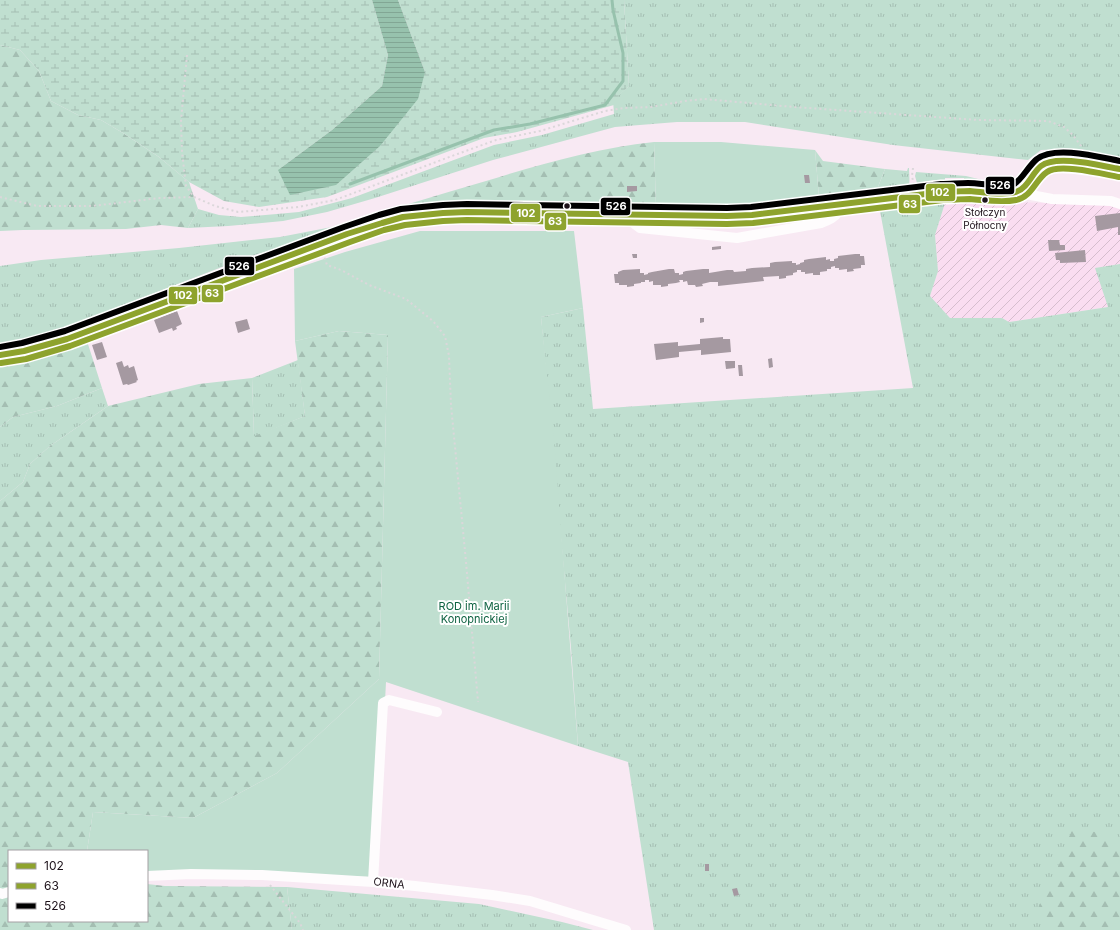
<svg xmlns="http://www.w3.org/2000/svg" width="1120" height="930" font-family="Inter,sans-serif">
  <style>
    .industrial { fill: url(#industrial-furrows) }
    .grass { fill: url(#grass-tufts) }
    .forest { fill: url(#forest-firs) }
    .wetland { fill: url(#wetland-marsh) }
    .green { fill: #c0dfd0 }
    .water { fill: url(#water-rules) }
    .lines { fill: none; stroke-linecap: round; stroke-linejoin: round }
    .stream { stroke: #97c2ad; stroke-width: 3 }
    .building { fill: #a599a1 }
    .path { stroke: #dbd7da; stroke-width: 2; stroke-dasharray: 2 3; stroke-linecap: butt }
    .minor { stroke: #fefcfd; stroke-width: 10 }
    .bus-1-casing { stroke: #fff; stroke-width: 9 }
    .bus-2-casing { stroke: #fff; stroke-width: 9 }
    .bus-3-casing { stroke: #fff; stroke-width: 9 }
    .bus-1 { stroke: #8ea32d; stroke-width: 6 }
    .bus-2 { stroke: #8ea32d; stroke-width: 6 }
    .bus-3 { stroke: #000; stroke-width: 6 }
    .bus-dot { fill: #1c1119; stroke: #fff; stroke-width: 1.5 }
    .labels { text-anchor: middle; dominant-baseline: central; stroke-width: 4; stroke-linejoin: round; paint-order: stroke }
    .bus-label { font-size: 10px; fill: #1c1119; stroke: #fff }
    .park-label { font-size: 11px; fill: #0f6342; stroke: #fff }
    .street-label { font-size: 11px; fill: #1c1119; stroke: #fff }
    .line-badge { stroke: #fff; stroke-width: 1.5 }
    .badge-label { font-size: 11px; text-anchor: middle; font-weight: bold; fill: #fff }
  </style>
  <defs>
    <pattern id="industrial-furrows" width="10" height="10" patternUnits="userSpaceOnUse"><rect width="10" height="10" fill="#faddf1"/><path d="M-1 1l2-2M0 10L10 0M9 11l2-2" fill="none" stroke="#d6bdce"/></pattern>
    <pattern id="grass-tufts" width="24" height="20" patternUnits="userSpaceOnUse"><rect width="24" height="20" fill="#c0dfd0"/><path d="M3 7l-1-3M5 7V3M7 7l1-3M15 17l-1-3M17 17v-4M19 17l1-3" fill="none" stroke="#a4beb2"/></pattern>
    <pattern id="forest-firs" width="22" height="20" patternUnits="userSpaceOnUse"><rect width="22" height="20" fill="#c0dfd0"/><path d="M5 1l3.5 6h-7zM16 11l3.5 6h-7z" fill="#a4beb2"/></pattern>
    <pattern id="wetland-marsh" width="20" height="14" patternUnits="userSpaceOnUse"><rect width="20" height="14" fill="#c0dfd0"/><path d="M1 5h8M5 5V1M11 12h8M15 12V8" fill="none" stroke="#a4beb2"/></pattern>
    <pattern id="water-rules" width="6" height="5" patternUnits="userSpaceOnUse"><rect width="6" height="5" fill="#97c2ad"/><path d="M0 2.5h6" fill="none" stroke="#82a694"/></pattern>
  </defs>
  <rect width="100%" height="100%" fill="#f8e9f3"/>
  <path class="industrial" d="M 967,200 L 997,202 L 1054,203 L 1120,202 L 1120,264 L 1096,268 L 1108,307 L 1009,322 L 1002,318 L 950,318 L 930,296 L 938,271 L 935,235 L 945,203 Z"/>
  <path class="grass" d="M 624,0 L 1120,0 L 1120,162 L 1090,158 L 1065,149 L 1041,150 L 1028,160 L 893,145 L 745,122 L 677,122 L 615,127 L 493,160 L 375,198 L 327,212 L 283,221 L 228,226 L 188,228 L 198,209 L 219,215 L 241,217 L 299,212 L 352,198 L 494,145 L 542,135 L 614,114 L 613,100 L 629,86 Z
    M 908,168 L 909,168 C 909,172 910,181 909,184 L 885,187 L 886,193 L 876,194 L 876,192 L 885,169 L 907,171 Z
    M 916,172 L 966,176 L 998,184 L 997,185 L 964,183 L 964,178 L 945,178 L 945,181 L 935,180 L 917,183 L 915,176 Z
    M 945,203 L 935,235 L 938,271 L 930,296 L 950,318 L 1002,318 L 1009,322 L 1108,307 L 1095,268 L 1120,264 L 1120,930 L 654,930 L 628,762 L 578,746 L 571,648 L 541,317 L 583,308 L 593,409 L 913,388 L 880,211 Z
    M 337,226 L 342,228 L 248,257 L 100,314 L 20,345 L 0,348 L 0,266 L 41,260 L 179,248 L 280,237 Z
    M 298,360 L 305,416 L 254,437 L 252,378 Z
    M 102,388 L 108,406 L 50,446 L 30,464 L 23,482 L 0,501 L 0,427 L 13,417 L 57,406 Z
    M 287,887 L 479,904 L 562,922 L 593,930 L 292,930 Z"/>
  <path class="forest" d="M 0,45 L 20,50 L 39,71 L 51,101 L 78,115 L 101,120 L 123,133 L 159,157 L 189,182 L 198,209 L 188,228 L 161,225 L 126,229 L 23,230 L 0,231 Z
    M 654,142 L 656,208 L 527,207 L 424,208 L 395,212 L 342,228 L 337,226 C 386,210 436,196 486,181 C 541,164 597,148 654,142 Z
    M 815,150 L 823,161 L 885,169 L 876,192 L 819,197 Z
    M 339,331 L 388,335 L 379,679 L 277,773 L 193,818 L 93,812 L 87,851 L 9,851 L 9,921 L 147,921 L 147,884 L 165,886 L 287,887 L 292,930 L 0,930 L 0,501 L 23,482 L 30,464 L 50,446 L 108,406 L 199,384 L 252,378 L 254,436 L 305,416 L 295,341 Z
    M 87,341 L 102,388 L 57,406 L 13,417 L 0,427 L 0,365 L 19,363 Z
    M 1072,829 L 1104,833 L 1120,847 L 1120,930 L 1047,930 L 1039,906 L 1054,877 Z"/>
  <path class="wetland" d="M 0,0 L 372,0 L 388,55 L 382,86 L 332,130 L 278,170 L 425,72 L 398,0 L 624,0 L 629,86 L 614,100 L 614,105 L 517,132 L 484,138 L 327,197 L 259,207 L 224,201 L 189,182 L 159,157 L 123,133 L 101,120 L 78,115 L 51,101 L 39,71 L 20,50 L 0,45 Z"/>
  <path class="green" d="M 654,142 L 721,142 L 815,150 L 819,197 L 744,208 L 656,208 Z
    M 420,231 L 574,231 L 583,308 L 541,317 L 554,441 L 578,746 L 386,682 L 376,877 L 147,873 L 147,851 L 87,851 L 93,812 L 193,818 L 277,773 L 379,679 L 388,335 L 339,331 L 295,341 L 294,269 L 345,252 Z"/>
  <path class="water" d="M 372,0 L 398,0 L 425,72 L 418,99 L 380,146 L 336,185 L 290,195 L 278,170 L 332,130 L 382,86 L 388,55 Z"/>
  <g class="lines">
    <path class="stream" d="M 350,184 L 494,130 L 530,124 L 605,105 L 623,81 L 623,53 L 613,10 L 612,0"/>
  </g>
  <path class="building" d="M 804,175 L 809,175 L 810,183 L 805,183 Z
    M 627,186 L 637,186 L 637,191 L 627,192 Z
    M 1120,213 L 1120,235 L 1118,235 L 1118,227 L 1097,231 L 1095,216 Z
    M 1048,240 L 1059,240 L 1060,245 L 1065,245 L 1065,250 L 1049,251 Z
    M 721,246 L 721,249 L 712,250 L 712,247 Z
    M 1085,250 L 1086,262 L 1060,263 L 1060,260 L 1056,260 L 1055,253 Z
    M 632,254 L 637,254 L 637,258 L 633,258 Z
    M 855,254 L 860,254 L 860,256 L 864,256 L 865,265 L 861,265 L 861,268 L 853,269 L 854,271 L 847,272 L 847,269 L 839,270 L 839,268 L 835,268 L 835,266 L 831,267 L 831,269 L 827,269 L 827,271 L 820,272 L 820,275 L 813,275 L 813,273 L 805,274 L 805,272 L 801,272 L 801,270 L 797,270 L 797,272 L 793,273 L 793,275 L 786,276 L 786,278 L 779,279 L 779,276 L 763,277 L 764,281 L 718,286 L 718,282 L 710,282 L 702,284 L 703,286 L 696,287 L 695,285 L 688,285 L 687,281 L 683,282 L 683,280 L 679,280 L 680,282 L 676,283 L 668,284 L 668,286 L 661,287 L 661,285 L 653,285 L 653,281 L 649,282 L 649,280 L 645,280 L 645,282 L 641,282 L 641,283 L 634,284 L 634,286 L 627,287 L 627,285 L 619,285 L 619,283 L 615,283 L 614,274 L 618,274 L 618,272 L 623,270 L 640,269 L 640,273 L 644,273 L 644,275 L 648,274 L 648,273 L 652,272 L 669,269 L 674,269 L 675,273 L 679,273 L 679,275 L 683,274 L 683,272 L 686,271 L 703,269 L 709,269 L 709,273 L 727,270 L 733,270 L 734,272 L 746,271 L 746,269 L 752,268 L 770,267 L 770,263 L 775,262 L 792,261 L 792,263 L 796,263 L 796,265 L 800,264 L 800,263 L 804,262 L 804,260 L 809,259 L 826,257 L 826,260 L 830,259 L 830,261 L 834,261 L 834,259 L 838,258 L 838,256 Z
    M 177,311 L 182,324 L 176,327 L 177,329 L 173,331 L 172,328 L 159,333 L 154,320 Z
    M 700,318 L 704,318 L 704,322 L 700,323 Z
    M 247,319 L 250,329 L 238,333 L 235,322 Z
    M 723,337 L 723,339 L 730,339 L 731,352 L 701,355 L 701,350 L 679,352 L 679,357 L 656,360 L 654,344 L 678,342 L 678,346 L 700,344 L 700,339 Z
    M 102,342 L 107,357 L 97,360 L 92,345 Z
    M 772,358 L 773,367 L 769,368 L 768,359 Z
    M 122,361 L 124,367 L 128,365 L 129,368 L 134,366 L 138,380 L 136,381 L 137,382 L 128,385 L 127,384 L 123,385 L 116,363 Z
    M 725,361 L 735,361 L 735,368 L 726,369 Z
    M 738,365 L 742,365 L 743,376 L 739,376 Z
    M 705,864 L 709,864 L 709,871 L 705,871 Z
    M 737,888 L 739,895 L 734,896 L 732,889 Z"/>
  <g class="lines">
    <path class="path" d="M 187,55 L 181,121 L 182,152 L 186,186 L 194,197 L 215,206 L 238,212 L 298,207 L 335,200 L 452,156 L 496,140 L 540,131 L 605,111 L 624,108 L 651,107 L 685,101 L 704,99 L 794,107 L 978,120 L 1048,121 L 1064,127 L 1073,135 L 1081,146 L 1082,153
      M 913,168 L 912,176 L 914,186
      M 0,197 L 37,206 L 92,206 L 160,198 L 194,197
      M 323,253 L 327,265 L 341,270 L 369,285 L 406,299 L 433,321 L 445,336 L 449,356 L 451,405 L 466,562 L 478,702
      M 270,885 L 300,923 L 303,930"/>
    <path class="minor" d="M 1015,192 L 1052,199 L 1111,201 L 1120,204
      M 631,215 L 631,221 L 636,225 L 640,228 L 737,238 L 821,223 C 829,220 834,218 839,211 L 839,205
      M 0,355 L 24,351 L 67,339 L 347,234 C 365,228 384,221 403,217 C 424,213 446,213 467,212 L 727,216 L 752,215 L 774,213 L 942,192 L 968,191 L 1005,193 L 1015,192 L 1022,189 L 1036,171 L 1042,165 L 1048,162 L 1056,160 L 1074,161 L 1120,169
      M 147,876 L 191,874 L 262,875 L 373,882 L 415,886 L 492,895 L 530,901 L 626,930
      M 373,882 L 383,703 L 389,700 L 437,712
      M 0,893 L 2,894 L 9,892"/>
    <g class="bus-1-casing">
      <path id="bus-1" d="M 0,355 L 24,351 L 67,339 L 347,234 L 382,223 L 403,217 L 443,213 L 467,212 L 727,216 L 752,215 L 942,192 C 951,192 961,191 970,191 C 983,192 1003,196 1016,192 C 1028,188 1032,173 1041,166 C 1057,154 1101,166 1120,169"/>
    </g>
    <g class="bus-2-casing">
      <path id="bus-2" d="M 1,363 L 26,359 L 70,346 L 350,242 L 384,230 L 405,225 L 443,221 L 467,220 L 727,224 L 753,223 L 943,200 C 952,200 961,199 970,199 C 985,200 1001,203 1016,200 C 1032,197 1035,180 1047,172 C 1059,163 1103,174 1119,177"/>
    </g>
    <g class="bus-3-casing">
      <path id="bus-3" d="M 0,347 L 22,343 L 65,331 L 344,227 L 379,215 L 401,209 L 443,205 L 467,204 L 727,208 L 751,207 L 941,184 C 950,184 959,183 968,183 C 982,183 1002,188 1014,184 C 1020,182 1030,164 1037,159 C 1055,145 1099,157 1120,161"/>
    </g>
    <use href="#bus-1" class="bus-1"/>
    <use href="#bus-2" class="bus-2"/>
    <use href="#bus-3" class="bus-3"/>
  </g>
  <g class="bus-dot">
    <circle cx="985" cy="200" r="3.5"/>
    <circle cx="567" cy="206" r="3.5"/>
  </g>
  <g class="labels">
    <g class="bus-label">
      <text x="985" y="212">Stołczyn<tspan x="985" dy="13">Północny</tspan></text>
    </g>
    <g class="park-label">
      <text x="474" y="606">ROD im. Marii<tspan x="474" dy="13">Konopnickiej</tspan></text>
    </g>
    <g class="street-label">
      <text transform="translate(389 883) rotate(6)">ORNA</text>
    </g>
  </g>
  <g class="line-badge">
    <rect x="985" y="176" width="30" height="19" rx="4" fill="#000"/>
    <rect x="925" y="183" width="31" height="19" rx="4" fill="#8ea32d"/>
    <rect x="898" y="194" width="23" height="20" rx="4" fill="#8ea32d"/>
    <rect x="600" y="197" width="31" height="19" rx="4" fill="#000"/>
    <rect x="510" y="203" width="31" height="20" rx="4" fill="#8ea32d"/>
    <rect x="544" y="212" width="23" height="19" rx="4" fill="#8ea32d"/>
    <rect x="224" y="256" width="31" height="20" rx="4" fill="#000"/>
    <rect x="201" y="284" width="23" height="19" rx="4" fill="#8ea32d"/>
    <rect x="168" y="286" width="30" height="19" rx="4" fill="#8ea32d"/>
  </g>
  <g class="badge-label">
    <text x="1000" y="189">526</text>
    <text x="940" y="196">102</text>
    <text x="910" y="208">63</text>
    <text x="616" y="210">526</text>
    <text x="526" y="217">102</text>
    <text x="555" y="225">63</text>
    <text x="239" y="270">526</text>
    <text x="212" y="297">63</text>
    <text x="183" y="299">102</text>
  </g>
  <rect x="8" y="850" width="140" height="72" fill="#ffffff" stroke="#a4a0a3"/>
  <rect x="16" y="863" width="20" height="6" fill="#8ea32d" stroke="#a4a0a3"/>
  <text x="44" y="870" font-size="12" fill="#1c1119">102</text>
  <rect x="16" y="883" width="20" height="6" fill="#8ea32d" stroke="#a4a0a3"/>
  <text x="44" y="890" font-size="12" fill="#1c1119">63</text>
  <rect x="16" y="903" width="20" height="6" fill="#000000" stroke="#a4a0a3"/>
  <text x="44" y="910" font-size="12" fill="#1c1119">526</text>
</svg>
